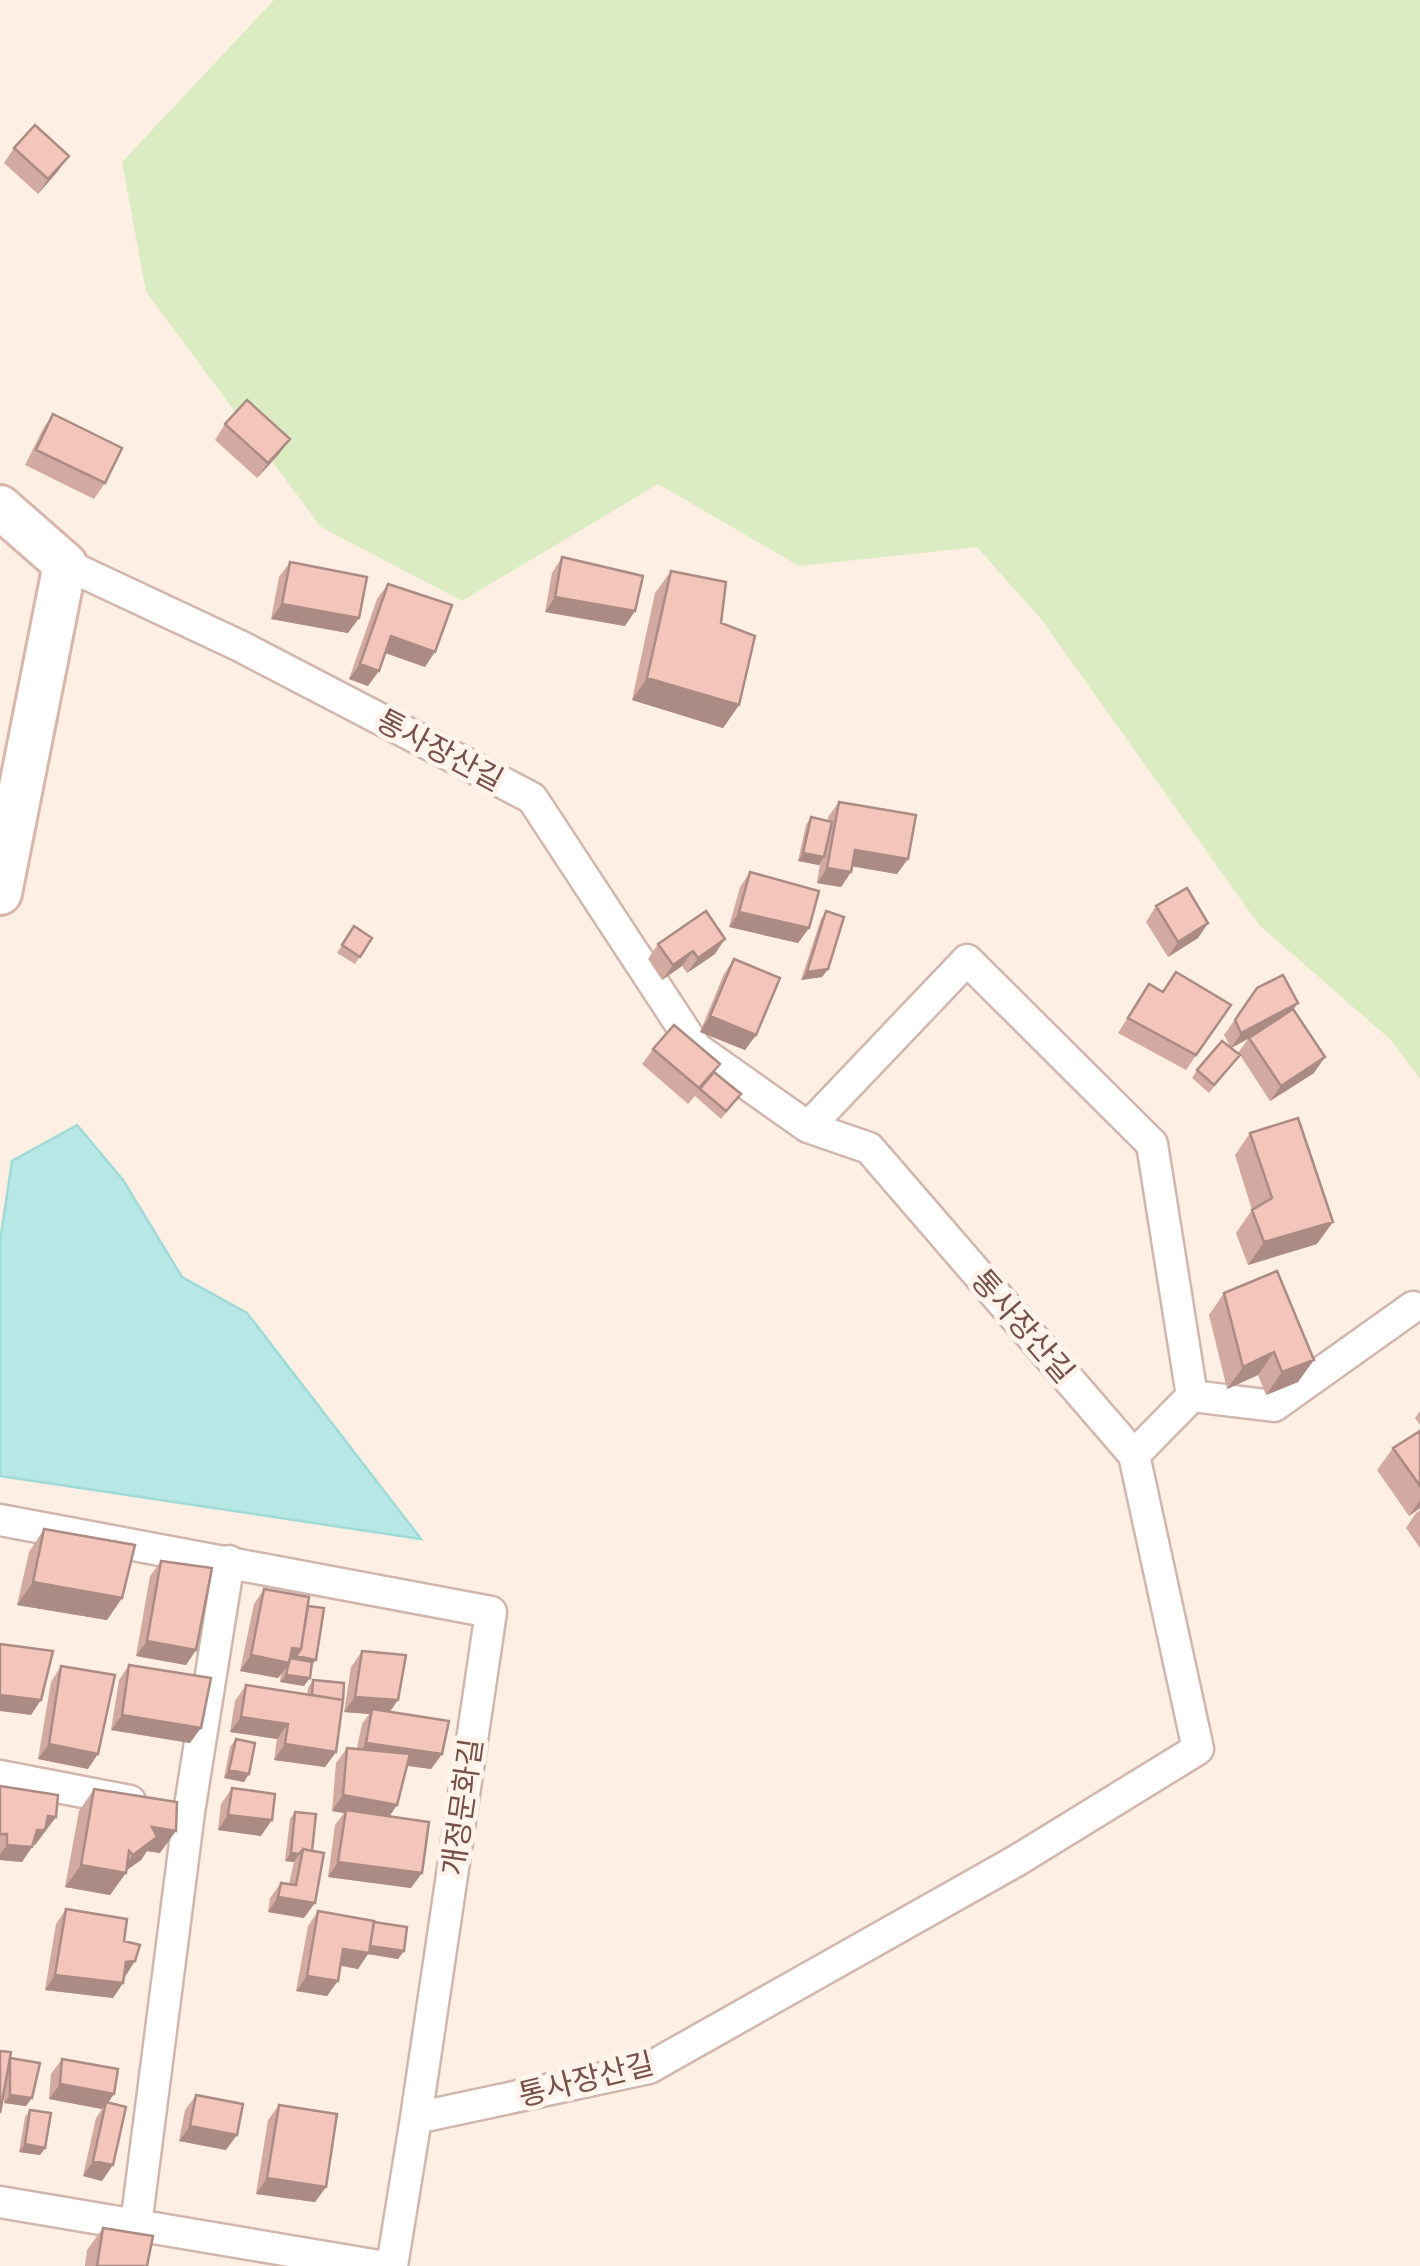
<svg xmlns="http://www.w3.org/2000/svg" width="1420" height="2266" font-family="Helvetica,'Noto Sans KR',sans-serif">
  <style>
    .green { fill: #dbecc2 }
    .water { fill: #b8e8e5; stroke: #9edad7; stroke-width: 2.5 }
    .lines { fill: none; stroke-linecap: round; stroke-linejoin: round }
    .street-casing { stroke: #d1b6ad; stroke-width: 35 }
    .secondary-casing { stroke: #d8b6ac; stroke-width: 48 }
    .street { stroke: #fff; stroke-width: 30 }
    .secondary { stroke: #fff; stroke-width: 42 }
    .wall { fill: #d2aaa1; fill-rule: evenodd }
    .shaded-wall { fill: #ab8b83 }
    .building { fill: #f4c6bb; stroke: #ab8b83; stroke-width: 2.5 }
    .labels { text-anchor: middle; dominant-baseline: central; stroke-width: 10; stroke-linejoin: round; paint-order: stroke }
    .street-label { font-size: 30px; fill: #775049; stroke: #fff4ec }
  </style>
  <rect width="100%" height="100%" fill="#fdefe4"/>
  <path class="green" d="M 274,0 L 1420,0 L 1420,1079 L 1391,1040 L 1259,925 L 1041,619 L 977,547 L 799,566 L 658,484 L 462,601 L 321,527 L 146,292 L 122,162 Z"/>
  <path class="water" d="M 77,1125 L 123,1180 L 182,1277 L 247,1313 L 421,1539 L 0,1476 L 0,1242 L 12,1161 Z"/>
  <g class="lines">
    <g class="street-casing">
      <path id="street" d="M 65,564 L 240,646 L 532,798 L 696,1048 L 808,1127 L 869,1148 L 1134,1455 L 1198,1749 L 1016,1861 L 649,2068 L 416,2118
        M 808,1127 L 967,960 L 1152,1144 L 1192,1396
        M 1134,1455 L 1192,1396 L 1274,1406 L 1413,1307
        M 0,1520 L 491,1612 L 416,2118 L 392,2266
        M 0,1776 L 130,1801
        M 0,2202 L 379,2266
        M 136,2225 L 189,1812 L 229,1561"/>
    </g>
    <g class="secondary-casing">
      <path id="secondary" d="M 0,507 L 65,564 L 0,893"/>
    </g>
    <use href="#street" class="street"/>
    <use href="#secondary" class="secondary"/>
  </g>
  <path class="wall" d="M 14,148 L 69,156 L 58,171 L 38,194 L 4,163 Z
    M 53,414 L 105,483 L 94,499 L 25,465 L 43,429 Z
    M 225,424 L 279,454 L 257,478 L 215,440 Z
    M 562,557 L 625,626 L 545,612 L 552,573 Z
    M 290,562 L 359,618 L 348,633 L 271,619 L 279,577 Z
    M 671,571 L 721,623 L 739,705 L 723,728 L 632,700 L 655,593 Z
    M 388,584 L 425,667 L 385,653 L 368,686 L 349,679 L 377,599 Z
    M 839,802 L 897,874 L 852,866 L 851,872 L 841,887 L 817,883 L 820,863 L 819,865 L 798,861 L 806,825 L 811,817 L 828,821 L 828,817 Z
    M 750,872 L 809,928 L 798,943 L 729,927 L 740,887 Z
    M 1156,906 L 1208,923 L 1198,938 L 1168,957 L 1146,922 Z
    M 826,911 L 828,969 L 822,977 L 801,980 L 821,919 Z
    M 354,926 L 372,938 L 355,964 L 337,953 Z
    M 658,944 L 715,954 L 687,973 L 682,966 L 662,980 L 648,959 Z
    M 734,959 L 756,1035 L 745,1050 L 700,1032 L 724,974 Z
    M 1176,972 L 1231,1005 L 1186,1070 L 1118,1033 L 1149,984 L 1163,992 Z
    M 1257,988 L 1294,1010 L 1314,1073 L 1270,1101 L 1240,1055 L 1209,1093 L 1192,1078 L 1197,1070 L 1231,1048 L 1224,1035 ZM 1248,1039 L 1238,1053 L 1240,1055 L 1231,1048 Z
    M 653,1049 L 720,1064 L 714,1072 L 735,1102 L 721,1119 L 695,1096 L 688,1104 L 642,1064 Z
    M 1250,1133 L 1317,1244 L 1248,1265 L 1236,1233 L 1252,1210 L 1235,1155 Z
    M 1224,1293 L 1298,1382 L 1266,1395 L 1258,1375 L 1227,1389 L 1209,1315 Z
    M 1420,1411 L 1420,1425 L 1415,1418 Z
    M 1420,1431 L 1420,1508 L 1409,1516 L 1377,1470 L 1393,1448 Z
    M 1420,1510 L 1420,1548 L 1406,1528 L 1416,1513 Z
    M 44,1529 L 122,1598 L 107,1620 L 17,1605 L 29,1552 Z
    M 161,1561 L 196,1650 L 186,1665 L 136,1656 L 150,1576 Z
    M 264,1589 L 308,1606 L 316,1660 L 311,1666 L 304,1686 L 280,1682 L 281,1674 L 278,1678 L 240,1671 L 254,1604 Z
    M 362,1651 L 390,1712 L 442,1754 L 431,1769 L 407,1766 L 390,1816 L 411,1888 L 328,1877 L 335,1825 L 344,1813 L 332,1811 L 336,1763 L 347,1748 L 357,1748 L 362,1724 L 369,1714 L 344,1712 L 351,1667 Z
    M 129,1665 L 190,1743 L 111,1730 L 119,1680 Z
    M 61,1666 L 88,1769 L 38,1759 L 51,1682 Z
    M 313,1680 L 336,1752 L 325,1767 L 274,1760 L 277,1739 L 230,1732 L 235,1701 L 246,1685 L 307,1695 L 308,1688 Z
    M 236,1739 L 249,1774 L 244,1782 L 224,1778 L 230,1747 Z
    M 0,1786 L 56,1817 L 35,1845 L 33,1845 L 22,1862 L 0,1860 Z
    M 232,1788 L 261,1836 L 218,1830 L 221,1804 Z
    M 94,1789 L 160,1853 L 147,1851 L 141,1860 L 126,1871 L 110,1895 L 65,1887 L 79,1811 Z
    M 295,1812 L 316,1814 L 304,1918 L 268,1912 L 270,1898 L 281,1883 L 289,1884 L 294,1862 L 285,1861 L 290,1819 Z
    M 66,1909 L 124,1941 L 125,1977 L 123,1983 L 113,1998 L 45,1990 L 56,1924 Z
    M 318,1911 L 404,1951 L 398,1959 L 368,1954 L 358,1969 L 341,1966 L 327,1996 L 296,1991 L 308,1926 Z
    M 10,2058 L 26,2106 L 4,2103 L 4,2091 Z
    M 62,2059 L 108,2103 L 102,2181 L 83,2176 L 96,2118 L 102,2109 L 49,2099 L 51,2074 Z
    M 196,2095 L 226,2150 L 179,2141 L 185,2110 Z
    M 279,2105 L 326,2187 L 315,2202 L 256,2194 L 268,2120 Z
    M 30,2110 L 45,2148 L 40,2155 L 19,2152 L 25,2117 Z
    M 103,2228 L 147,2266 L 85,2266 L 87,2250 Z"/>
  <path class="shaded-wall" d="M 69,156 L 58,171 L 38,194 L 48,179 Z
    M 290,439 L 279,454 L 257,478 L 268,463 Z
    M 555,597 L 635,611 L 625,626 L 545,612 Z
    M 282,604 L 359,618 L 348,633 L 271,619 Z
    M 391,636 L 435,652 L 425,667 L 380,651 Z
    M 360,664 L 379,671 L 368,686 L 349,679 Z
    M 647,678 L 739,705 L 723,728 L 632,700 Z
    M 855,850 L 908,859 L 897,874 L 844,865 Z
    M 803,853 L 824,857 L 819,865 L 798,861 Z
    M 827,868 L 851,872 L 841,887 L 817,883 Z
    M 739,912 L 809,928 L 798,943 L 729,927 Z
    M 1208,923 L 1198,938 L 1168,957 L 1178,942 Z
    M 725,939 L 715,954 L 687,973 L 698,958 Z
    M 693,951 L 682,966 L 662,980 L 673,965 Z
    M 828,969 L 822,977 L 801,980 L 807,972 Z
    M 1298,1003 L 1287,1018 L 1231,1048 L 1241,1033 Z
    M 710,1016 L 756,1035 L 745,1050 L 700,1032 Z
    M 1325,1057 L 1314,1073 L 1270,1101 L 1281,1086 Z
    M 1333,1222 L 1317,1244 L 1248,1265 L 1264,1242 Z
    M 1274,1352 L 1258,1375 L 1227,1389 L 1243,1367 Z
    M 1314,1360 L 1298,1382 L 1266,1395 L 1282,1372 Z
    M 1420,1500 L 1420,1508 L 1409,1516 Z
    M 33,1582 L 122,1598 L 107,1620 L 17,1605 Z
    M 147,1641 L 196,1650 L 186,1665 L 136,1656 Z
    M 292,1648 L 301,1649 L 316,1660 L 310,1667 L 289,1664 L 278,1678 L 240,1671 L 251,1655 Z
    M 286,1675 L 310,1678 L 304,1686 L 280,1682 Z
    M 0,1695 L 41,1700 L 31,1715 L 0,1711 Z
    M 355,1697 L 398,1700 L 387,1716 L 372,1709 L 369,1714 L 344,1712 Z
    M 122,1715 L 201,1728 L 190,1743 L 111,1730 Z
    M 241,1717 L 288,1724 L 277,1739 L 230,1732 Z
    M 366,1743 L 442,1754 L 431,1769 L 355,1758 Z
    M 49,1744 L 98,1754 L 88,1769 L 38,1759 Z
    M 285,1744 L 336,1752 L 325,1767 L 274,1760 Z
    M 229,1770 L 249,1774 L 244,1782 L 224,1778 Z
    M 343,1795 L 397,1805 L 387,1820 L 346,1810 L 344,1813 L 332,1811 Z
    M 228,1815 L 272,1820 L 261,1836 L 218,1830 Z
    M 48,1816 L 56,1817 L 35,1845 L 26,1845 Z
    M 152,1827 L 176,1831 L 160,1853 L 147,1851 L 141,1860 L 124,1872 L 126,1873 L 110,1895 L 65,1887 L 81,1865 L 121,1872 Z
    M 7,1845 L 32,1847 L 22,1862 L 0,1860 L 0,1854 Z
    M 291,1853 L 299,1854 L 294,1862 L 285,1861 Z
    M 338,1862 L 422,1873 L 411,1888 L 328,1877 Z
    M 278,1897 L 315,1903 L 304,1918 L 268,1912 Z
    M 370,1946 L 404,1951 L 398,1959 L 368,1954 L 358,1969 L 333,1964 L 343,1949 Z
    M 135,1961 L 125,1977 L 126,1962 Z
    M 55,1975 L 123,1983 L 113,1998 L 45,1990 Z
    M 307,1976 L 338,1981 L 327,1996 L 296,1991 Z
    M 60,2084 L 114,2094 L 105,2107 L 106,2102 L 102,2109 L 49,2099 Z
    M 10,2095 L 32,2098 L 26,2106 L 4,2103 Z
    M 190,2126 L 237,2135 L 226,2150 L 179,2141 Z
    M 25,2144 L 45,2148 L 40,2155 L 19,2152 Z
    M 93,2161 L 113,2165 L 102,2181 L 83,2176 Z
    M 267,2178 L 326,2187 L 315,2202 L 256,2194 Z"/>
  <path class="building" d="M 35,125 L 69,156 L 48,179 L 14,148 Z
    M 247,400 L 290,439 L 268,463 L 225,424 Z
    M 53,414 L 122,448 L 105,483 L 36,450 Z
    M 562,557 L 643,576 L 635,611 L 555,597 Z
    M 290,562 L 367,577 L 359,618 L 282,604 Z
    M 671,571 L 726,582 L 721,623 L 755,636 L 739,705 L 647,678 Z
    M 388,584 L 452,605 L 435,652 L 391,636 L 379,671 L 360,664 Z
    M 839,802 L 916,815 L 908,859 L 855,850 L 851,872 L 827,868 Z
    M 811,817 L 832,822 L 824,857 L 803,853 Z
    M 750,872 L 819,891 L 809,928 L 739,912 Z
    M 1187,888 L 1208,923 L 1178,942 L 1156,906 Z
    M 706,911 L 725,939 L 698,958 L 693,951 L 673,965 L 658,944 Z
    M 826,911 L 844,917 L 828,969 L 807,972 Z
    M 354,926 L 372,938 L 360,957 L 342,945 Z
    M 734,959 L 780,978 L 756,1035 L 710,1016 Z
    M 1176,972 L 1231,1005 L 1196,1055 L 1128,1018 L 1149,984 L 1163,992 Z
    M 1283,975 L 1298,1003 L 1241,1033 L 1235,1020 L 1257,988 Z
    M 1293,1009 L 1325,1057 L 1281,1086 L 1249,1038 Z
    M 674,1025 L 720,1064 L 699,1088 L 653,1049 Z
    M 1222,1041 L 1240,1055 L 1214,1085 L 1197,1070 Z
    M 714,1072 L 741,1094 L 726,1111 L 700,1089 Z
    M 1298,1118 L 1333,1222 L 1264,1242 L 1252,1210 L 1272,1198 L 1250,1133 Z
    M 1277,1271 L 1314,1360 L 1282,1372 L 1274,1352 L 1243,1367 L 1224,1293 Z
    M 1420,1431 L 1420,1486 L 1393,1448 Z
    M 44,1529 L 135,1545 L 122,1598 L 33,1582 Z
    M 161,1561 L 212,1568 L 196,1650 L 147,1641 Z
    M 264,1589 L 309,1597 L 301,1649 L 292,1648 L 289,1663 L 251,1655 Z
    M 308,1606 L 324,1608 L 316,1660 L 296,1656 L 301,1649 Z
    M 0,1644 L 53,1651 L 41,1700 L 0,1695 Z
    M 362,1651 L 406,1655 L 398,1700 L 355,1697 Z
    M 290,1658 L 312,1662 L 310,1678 L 286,1675 Z
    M 129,1665 L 211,1678 L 201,1728 L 122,1715 Z
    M 61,1666 L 115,1675 L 98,1754 L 49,1744 Z
    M 313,1680 L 344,1683 L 343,1700 L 312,1695 Z
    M 246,1685 L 343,1700 L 336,1752 L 285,1744 L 288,1724 L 241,1717 Z
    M 372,1709 L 449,1721 L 442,1754 L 366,1743 Z
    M 236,1739 L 255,1743 L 249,1774 L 229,1770 Z
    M 347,1748 L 410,1754 L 397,1805 L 343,1795 Z
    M 0,1786 L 58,1795 L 56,1817 L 48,1816 L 45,1830 L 37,1830 L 32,1847 L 7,1845 L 7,1834 L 0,1834 Z
    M 232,1788 L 275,1794 L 272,1820 L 228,1815 Z
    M 94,1789 L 177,1802 L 176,1831 L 152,1827 L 157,1837 L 133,1855 L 129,1851 L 126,1873 L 81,1865 Z
    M 346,1810 L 429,1822 L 422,1873 L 338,1862 Z
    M 295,1812 L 316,1814 L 312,1851 L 303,1849 L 299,1854 L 291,1853 Z
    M 303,1849 L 324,1853 L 315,1903 L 278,1897 L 281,1883 L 296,1885 Z
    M 66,1909 L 127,1919 L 124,1941 L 140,1945 L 135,1961 L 126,1962 L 123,1983 L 55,1975 Z
    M 318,1911 L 374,1921 L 369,1953 L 343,1949 L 338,1981 L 307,1976 Z
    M 374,1922 L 407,1927 L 404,1951 L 370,1946 Z
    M 0,2051 L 11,2052 L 0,2113 Z
    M 10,2058 L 40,2063 L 32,2098 L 10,2095 Z
    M 62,2059 L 118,2069 L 114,2094 L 60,2084 Z
    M 196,2095 L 243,2104 L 237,2135 L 190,2126 Z
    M 106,2102 L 126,2107 L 113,2165 L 93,2161 Z
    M 279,2105 L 337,2114 L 326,2187 L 267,2178 Z
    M 30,2110 L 51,2113 L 45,2148 L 25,2144 Z
    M 103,2228 L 153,2236 L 147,2266 L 97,2266 Z"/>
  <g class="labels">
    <g class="street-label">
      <text transform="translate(440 750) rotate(28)">통사장산길</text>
      <text transform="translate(1023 1326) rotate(49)">통사장산길</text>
      <text transform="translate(462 1807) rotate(-82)">개정문화길</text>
      <text transform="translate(586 2079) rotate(-14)">통사장산길</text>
    </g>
  </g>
</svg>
